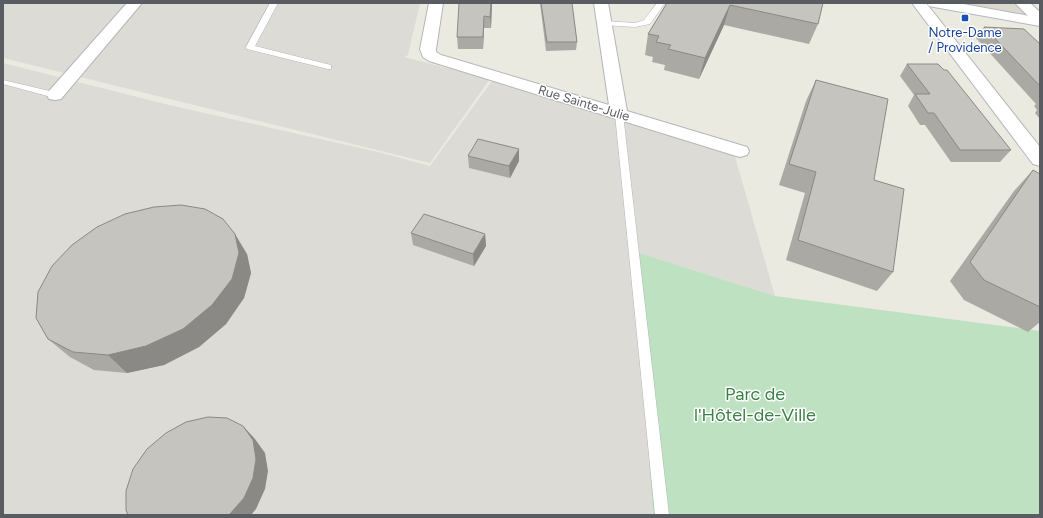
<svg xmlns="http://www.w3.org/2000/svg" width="1043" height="518" font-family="Figtree,sans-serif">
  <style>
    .industrial { fill: #dddbd5 }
    .education { fill: #dbd9cf }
    .green { fill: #bee1c2 }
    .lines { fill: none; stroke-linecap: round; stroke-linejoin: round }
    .lane-casing { stroke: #b3b6ba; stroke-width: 1 }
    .street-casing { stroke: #b3b6ba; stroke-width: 2 }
    .secondary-casing { stroke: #b4b7bc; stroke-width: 2 }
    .lane { fill: #fff; fill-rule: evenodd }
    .street { fill: #fff; fill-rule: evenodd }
    .secondary { fill: #fff; fill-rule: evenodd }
    .wall { fill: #aaa9a3 }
    .shaded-wall { fill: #8b8985 }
    .building { fill: #c6c4be; stroke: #8b8985 }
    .transit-dot { fill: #1a4fb4; stroke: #fff; stroke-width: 1.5 }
    .labels { text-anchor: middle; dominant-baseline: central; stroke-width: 3; stroke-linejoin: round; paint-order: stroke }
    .far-transit-label { font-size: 13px; fill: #164399; stroke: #fff }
    .far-street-label { font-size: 13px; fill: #595c61; stroke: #fff }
    .near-park-label { font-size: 18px; fill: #3a7f44; stroke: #fff }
  </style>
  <rect width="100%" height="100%" fill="#ebeae1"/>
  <path class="industrial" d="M 3,3 L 420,3 L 408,55 L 404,57 L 490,79 L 430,163 L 3,58 Z
    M 3,63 L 169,105 L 378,152 L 430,166 L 492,81 L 734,153 L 775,296 L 633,251 L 653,515 L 3,515 Z"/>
  <path class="education" d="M 934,3 L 1022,3 L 1040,20 Z"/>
  <path class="green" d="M 633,251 L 775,296 L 1040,331 L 1040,515 L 653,515 Z"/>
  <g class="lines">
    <g class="lane-casing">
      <path id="lane" d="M 270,3 L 278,3 L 255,46 L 331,65 L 331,69 L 328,69 L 247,49 L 246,47 Z
        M 657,3 L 665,3 L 650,24 L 635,27 L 604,25 L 600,23 L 604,21 L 635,23 L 644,20 Z
        M 3,80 L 58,93 L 59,95 L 55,98 L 3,84 Z
        M 619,111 L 623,114 L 669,515 L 655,515 L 615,114 Z"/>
    </g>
    <g class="street-casing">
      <path id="street" d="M 127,3 L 142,3 L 61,99 L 55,100 L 49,99 L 47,95 L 49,91 Z
        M 429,3 L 443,3 L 436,49 L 436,52 L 441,55 L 609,105 L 594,3 L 608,3 L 627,111 L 747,147 L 749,151 L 747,155 L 740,157 L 733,155 L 429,61 L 423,57 L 420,49 Z
        M 912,3 L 926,3 L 1040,147 L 1040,166 L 1033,164 Z
        M 1015,3 L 1030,3 L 1040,12 L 1040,24 L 1035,23 Z"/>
    </g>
    <g class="secondary-casing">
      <path id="secondary" d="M 927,3 L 958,3 L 1040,18 L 1040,26 L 934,7 L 929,6 Z"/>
    </g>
    <use href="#lane" class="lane"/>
    <use href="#street" class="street"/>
    <use href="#secondary" class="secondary"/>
  </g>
  <path class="wall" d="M 492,3 L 491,28 L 484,28 L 483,49 L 458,49 L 457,37 Z
    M 540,3 L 572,3 L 577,42 L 576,50 L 546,51 Z
    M 667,3 L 823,3 L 818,24 L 809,44 L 724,25 L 699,79 L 664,70 L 665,65 L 652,62 L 653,57 L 645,55 L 648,34 Z
    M 984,27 L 1040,44 L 1040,119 L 1035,113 L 1037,110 L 1034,106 L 1036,104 L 976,38 Z
    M 907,64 L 1011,150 L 1000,162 L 951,162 L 925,125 L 920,125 L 908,106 L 914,95 L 900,76 Z
    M 816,80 L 874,180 L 893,272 L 877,291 L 786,260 L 805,193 L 779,185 L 806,101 Z
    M 468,156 L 519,161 L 510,178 L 469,168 Z
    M 1033,170 L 1040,174 L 1040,322 L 1028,332 L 964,300 L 950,281 L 1014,191 Z
    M 411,233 L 485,234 L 486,246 L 474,266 L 413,245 Z
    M 247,254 L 251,273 L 244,298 L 226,324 L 199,347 L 164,365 L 127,373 L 94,370 L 70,357 L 48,339 Z"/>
  <path class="shaded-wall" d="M 491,3 L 492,3 L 491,28 L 490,17 Z
    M 730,5 L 724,25 L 699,79 L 705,58 Z
    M 484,16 L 484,28 L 483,49 L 483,37 Z
    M 519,149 L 519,161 L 510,178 L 509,166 Z
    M 235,234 L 247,254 L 251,273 L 244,298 L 226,324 L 199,347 L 164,365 L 127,373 L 108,355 Z
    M 485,234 L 486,246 L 474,266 L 473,254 Z
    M 243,426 L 255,439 L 265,453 L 268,471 L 265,489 L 256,509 L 251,515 L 229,515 Z"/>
  <path class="building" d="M 459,3 L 491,3 L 490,17 L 484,16 L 483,37 L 457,37 Z
    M 541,3 L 572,3 L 577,42 L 547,42 Z
    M 667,3 L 823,3 L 818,24 L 730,5 L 705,58 L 668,49 L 671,45 L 656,42 L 659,36 L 648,34 Z
    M 984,27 L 1024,29 L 1040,44 L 1040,86 Z
    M 907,64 L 938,64 L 944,70 L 947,70 L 1011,150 L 960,150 L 934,113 L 928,113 L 915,94 L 930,94 Z
    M 816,80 L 888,99 L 874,180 L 904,189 L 893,272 L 798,240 L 816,172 L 789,164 Z
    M 478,139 L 519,149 L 509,166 L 468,156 Z
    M 1033,170 L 1040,174 L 1040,307 L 984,280 L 970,262 Z
    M 181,205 L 205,209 L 223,219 L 235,234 L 239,253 L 232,279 L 212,305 L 183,329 L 146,346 L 108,355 L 73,352 L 48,339 L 36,318 L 38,292 L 52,266 L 72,245 L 97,227 L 125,214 L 154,207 Z
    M 424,214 L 485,234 L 473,254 L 411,233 Z
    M 208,417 L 227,418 L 243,426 L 253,440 L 256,459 L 253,478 L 244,498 L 229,515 L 128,515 L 126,510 L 126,491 L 133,469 L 147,449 L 166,433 L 186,422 Z"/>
  <rect class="transit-dot" x="961" y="14" width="8" height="8" rx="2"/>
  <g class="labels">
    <g class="far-transit-label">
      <text x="965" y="32">Notre-Dame<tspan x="965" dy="15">/ Providence</tspan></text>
    </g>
    <g class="far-street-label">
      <text transform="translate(584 103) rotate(17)">Rue Sainte-Julie</text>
    </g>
    <g class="near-park-label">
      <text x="755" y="394">Parc de<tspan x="755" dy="21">l'Hôtel-de-Ville</tspan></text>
    </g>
  </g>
  <rect width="1043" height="518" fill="none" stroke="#595c61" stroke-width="8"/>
</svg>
